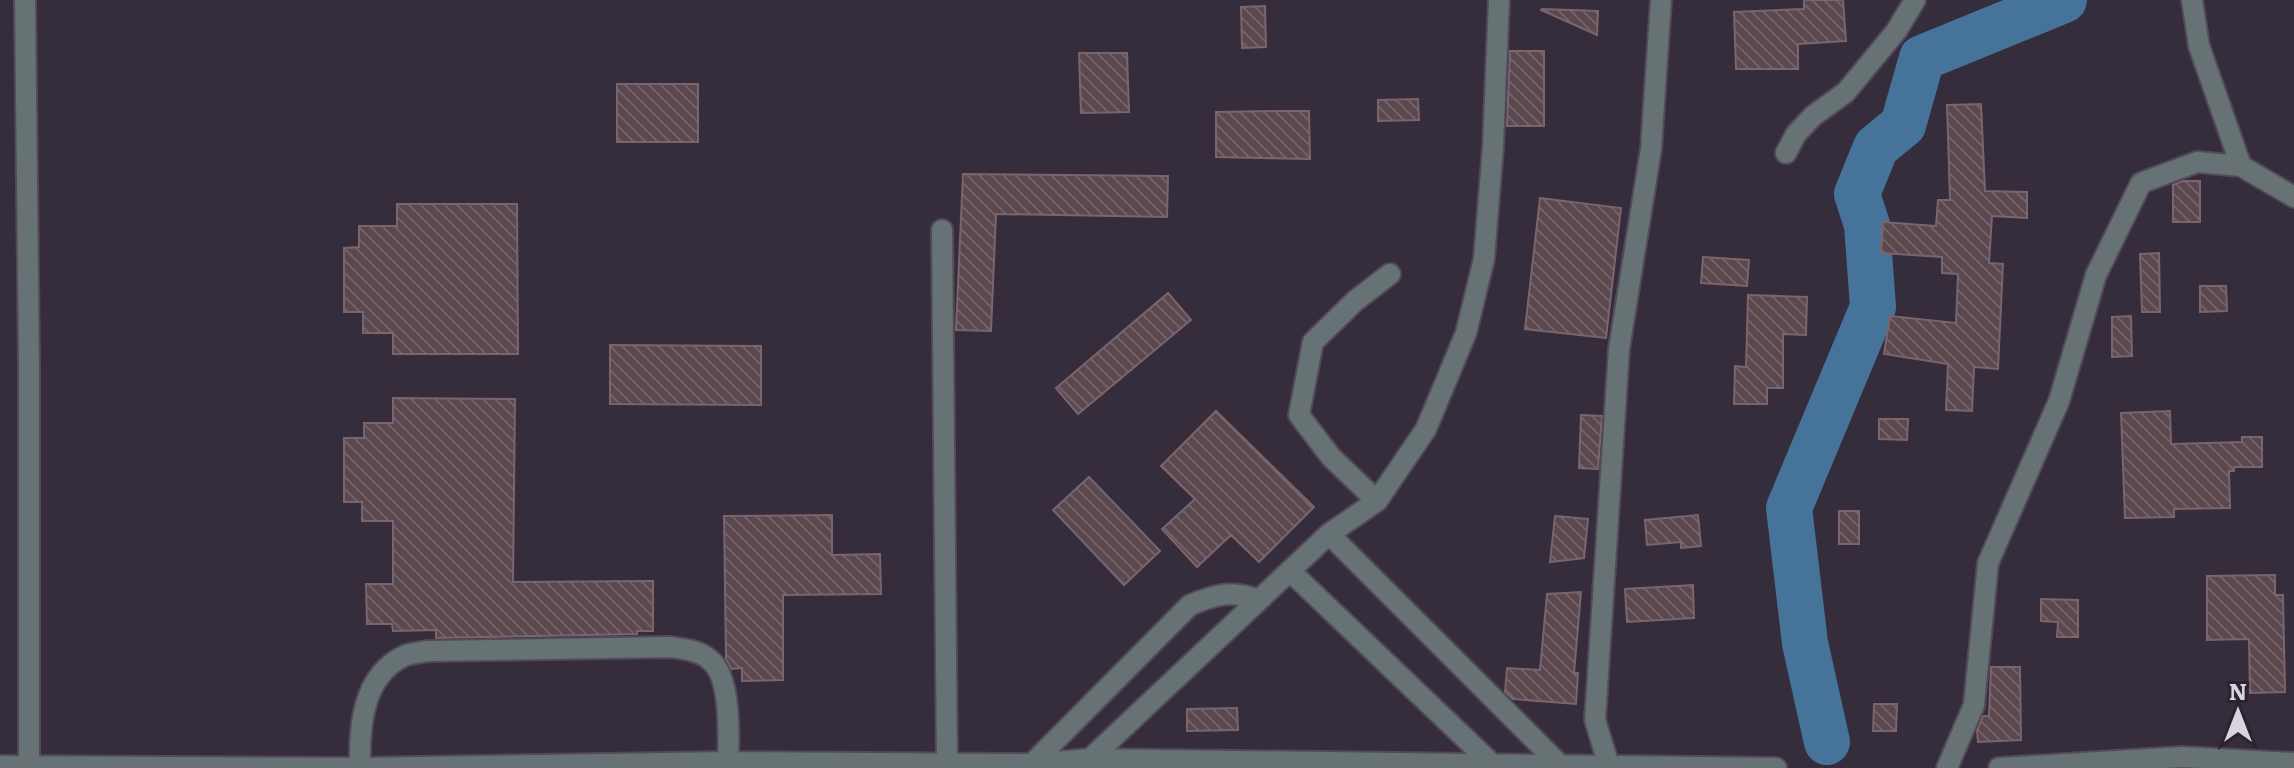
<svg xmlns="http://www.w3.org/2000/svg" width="2294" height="768" font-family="Literata,serif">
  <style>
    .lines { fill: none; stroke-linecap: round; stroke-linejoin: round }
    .river { stroke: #457399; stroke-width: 46 }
    .building { fill: url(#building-back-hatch); stroke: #7b656d; stroke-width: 2 }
    .minor-casing { stroke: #534a59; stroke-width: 24 }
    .minor { stroke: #677274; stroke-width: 20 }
  </style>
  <defs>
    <pattern id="building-back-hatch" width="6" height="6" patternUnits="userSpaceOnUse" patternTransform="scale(2)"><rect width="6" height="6" fill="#5b474e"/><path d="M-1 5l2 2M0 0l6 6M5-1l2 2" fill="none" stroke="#726167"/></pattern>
  </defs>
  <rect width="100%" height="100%" fill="#352c3c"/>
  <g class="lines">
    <path class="river" d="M 1827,742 L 1805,643 L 1789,508 L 1873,307 L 1867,225 L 1857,194 L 1876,147 L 1903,125 L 1922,58 L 2064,0"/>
  </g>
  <path class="building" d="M 1804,0 L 1843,0 L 1846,41 L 1798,44 L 1798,69 L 1736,69 L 1734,12 L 1804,9 Z
    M 1265,6 L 1266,47 L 1242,48 L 1241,7 Z
    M 1542,9 L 1598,11 L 1597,35 L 1541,10 Z
    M 1510,51 L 1544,51 L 1544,126 L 1507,126 Z
    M 1079,53 L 1127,53 L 1129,112 L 1081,113 Z
    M 617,84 L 698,84 L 698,142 L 617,142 Z
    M 1418,99 L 1419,120 L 1378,121 L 1378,100 Z
    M 1981,104 L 1985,191 L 2027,192 L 2027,218 L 1992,216 L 1989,263 L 2003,264 L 1998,369 L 1974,367 L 1972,411 L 1946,410 L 1948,364 L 1884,354 L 1890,316 L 1956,323 L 1958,274 L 1942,273 L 1942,257 L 1881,253 L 1883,222 L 1936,226 L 1938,200 L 1950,200 L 1947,105 Z
    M 1278,111 L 1309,111 L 1310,159 L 1216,157 L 1216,112 Z
    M 963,174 L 1168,176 L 1167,217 L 996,214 L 991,331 L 956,330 Z
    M 2183,181 L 2200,181 L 2200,222 L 2173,222 L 2173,185 Z
    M 1540,198 L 1621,208 L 1606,338 L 1525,329 Z
    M 397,204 L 517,204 L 518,354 L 393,354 L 393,333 L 363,333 L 363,312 L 344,312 L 344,248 L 359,247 L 359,226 L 397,226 Z
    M 2159,253 L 2160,312 L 2142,312 L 2140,254 Z
    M 1703,257 L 1749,260 L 1747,286 L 1701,283 Z
    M 2200,286 L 2226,286 L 2227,311 L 2200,312 Z
    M 1168,293 L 1191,320 L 1078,414 L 1056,388 Z
    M 1748,295 L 1807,297 L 1806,335 L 1783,334 L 1783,388 L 1767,388 L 1767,404 L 1734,404 L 1735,366 L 1746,367 Z
    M 2131,316 L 2132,356 L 2112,357 L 2112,317 Z
    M 610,345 L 761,346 L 761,405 L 610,404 Z
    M 393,398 L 515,399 L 513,582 L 653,581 L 653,631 L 637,631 L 637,634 L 436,638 L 436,630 L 393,631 L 392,624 L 367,624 L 366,584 L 393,584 L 393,521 L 362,521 L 362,502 L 344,502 L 344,438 L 364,438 L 364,423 L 393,423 Z
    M 1216,411 L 1314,507 L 1259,562 L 1231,535 L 1197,567 L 1162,529 L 1195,499 L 1161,466 Z
    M 2170,411 L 2171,444 L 2242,442 L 2242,437 L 2262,437 L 2262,467 L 2234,467 L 2234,471 L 2229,471 L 2230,508 L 2174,509 L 2174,517 L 2125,518 L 2121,413 Z
    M 1581,415 L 1602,416 L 1598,469 L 1579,468 Z
    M 1879,419 L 1908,419 L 1907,440 L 1879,439 Z
    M 1089,477 L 1160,551 L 1124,585 L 1053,510 Z
    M 1839,511 L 1859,511 L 1859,544 L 1839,544 Z
    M 832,515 L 832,555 L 880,554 L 881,594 L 783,595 L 783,680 L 742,681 L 742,668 L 731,669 L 726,659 L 724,516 Z
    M 1698,515 L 1701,546 L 1681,548 L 1681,542 L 1647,545 L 1645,520 Z
    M 1555,516 L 1588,519 L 1584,558 L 1550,562 Z
    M 2275,575 L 2275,595 L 2283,595 L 2285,692 L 2250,693 L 2249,639 L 2207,640 L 2207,576 Z
    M 1693,585 L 1694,618 L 1627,622 L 1625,589 Z
    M 1581,592 L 1574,673 L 1578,673 L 1576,704 L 1513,699 L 1505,692 L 1507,668 L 1540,670 L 1547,594 Z
    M 2041,599 L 2078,600 L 2078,637 L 2057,637 L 2058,622 L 2041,621 Z
    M 1991,667 L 2020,667 L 2021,740 L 1978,742 L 1977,730 L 1983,716 L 1989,716 Z
    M 1874,704 L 1897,704 L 1896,731 L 1873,731 Z
    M 1237,708 L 1238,730 L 1187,731 L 1187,709 Z"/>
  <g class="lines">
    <g class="minor-casing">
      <path id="minor" d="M 25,0 L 29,365 L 29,768
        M 2192,0 L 2199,46 L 2241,166
        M 1786,153 L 1796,134 L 1813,116 L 1846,92 L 1897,30 L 1915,0
        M 942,230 L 947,764
        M 1377,501 L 1331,457 L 1299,415 L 1313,342 L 1355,301 L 1390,274
        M 1329,534 L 1561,766
        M 1290,571 L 1492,764
        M 1090,759 L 1329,534 L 1377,501 L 1426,429 L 1466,333 L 1484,259 L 1493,147 L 1499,0
        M 1032,764 L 1190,605 C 1217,594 1231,590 1259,600
        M 0,766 L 360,768 L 728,762 L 1032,764 L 1090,759 L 1776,768
        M 1609,766 L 1595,720 L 1619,349 L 1651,149 L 1661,0
        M 360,768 C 359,728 362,676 404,656 C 411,653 422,652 429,651 L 669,647 C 683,649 699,650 710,660 C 731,676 729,737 728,762
        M 1947,768 L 1974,705 L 1988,563 L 2059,401 L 2096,275 L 2141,183 L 2197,162 L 2241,166 L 2294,197
        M 1999,768 L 2182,757 L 2294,763"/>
    </g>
    <use href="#minor" class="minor"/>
  </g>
  <g transform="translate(2238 712)" stroke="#2b2232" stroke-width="6" paint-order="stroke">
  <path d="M0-6L14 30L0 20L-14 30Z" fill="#dad4df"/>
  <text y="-12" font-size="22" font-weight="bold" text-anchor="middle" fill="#dad4df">N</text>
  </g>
</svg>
